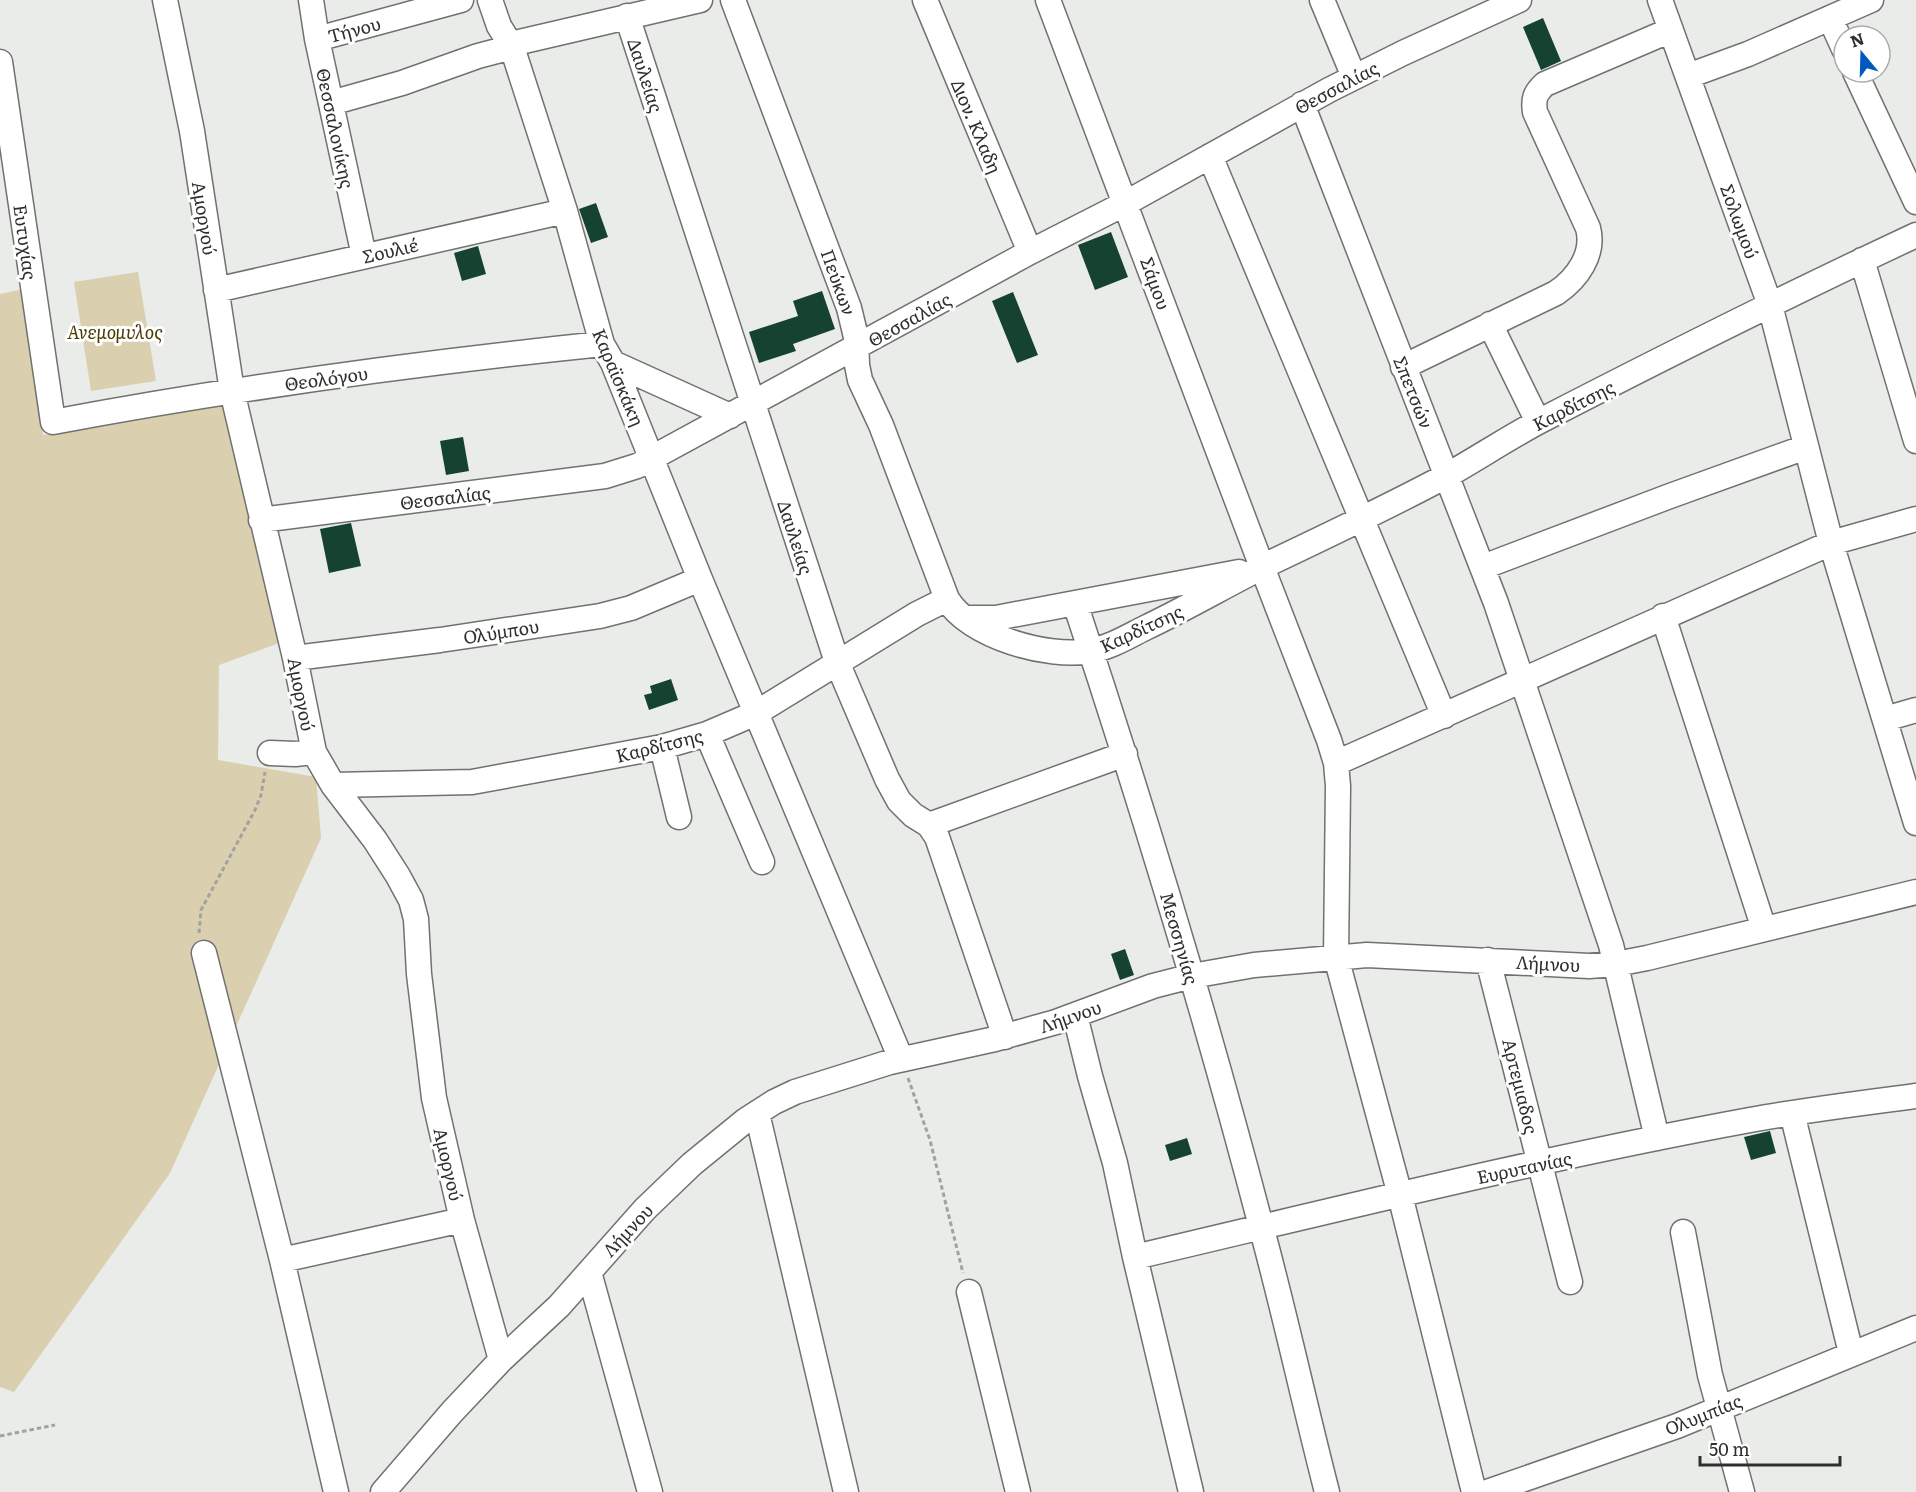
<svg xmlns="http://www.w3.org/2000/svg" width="1916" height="1492" font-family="Literata,serif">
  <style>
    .green { fill: #dacfaf }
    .building { fill: #164330 }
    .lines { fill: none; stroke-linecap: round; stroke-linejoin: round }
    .minor-casing { stroke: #70726f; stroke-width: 27 }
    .path { stroke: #a0a39f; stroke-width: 3; stroke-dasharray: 4.5 3; stroke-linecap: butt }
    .minor { stroke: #fff; stroke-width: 24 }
    .labels { text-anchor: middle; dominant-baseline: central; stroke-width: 6; stroke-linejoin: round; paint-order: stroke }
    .street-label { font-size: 18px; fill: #2f302e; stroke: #fff }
    .park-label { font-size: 18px; font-style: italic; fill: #4a3b02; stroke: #fff }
  </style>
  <rect width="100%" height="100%" fill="#e9ece8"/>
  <path class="green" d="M 138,272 L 156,381 L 91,391 L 74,282 Z
    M 24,289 L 43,435 L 233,404 L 282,642 L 219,665 L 218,760 L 316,777 L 321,838 L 170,1173 L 14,1392 L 0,1387 L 0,294 Z"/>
  <path class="building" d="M 1543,18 L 1561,61 L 1541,70 L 1523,27 Z
    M 596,203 L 608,237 L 591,243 L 579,209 Z
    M 1111,232 L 1128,277 L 1095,290 L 1078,245 Z
    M 478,246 L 486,274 L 462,281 L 454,253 Z
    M 822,291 L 835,329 L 793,344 L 796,351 L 759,363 L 749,332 L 798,316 L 793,301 Z
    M 1013,292 L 1038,355 L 1017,363 L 992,301 Z
    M 463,437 L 469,471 L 446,475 L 440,441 Z
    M 351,523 L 361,566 L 329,573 L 320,529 Z
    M 671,679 L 678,700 L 649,710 L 644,695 L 652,693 L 650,686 Z
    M 1125,949 L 1134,975 L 1120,980 L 1111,954 Z
    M 1770,1131 L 1776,1153 L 1751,1160 L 1744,1137 Z
    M 1187,1138 L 1192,1154 L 1170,1161 L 1165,1145 Z"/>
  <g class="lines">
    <g class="minor-casing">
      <path id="minor" d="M 165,0 L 192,131 L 232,391 L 295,658 L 314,752 L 333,785 L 375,840 L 398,876 L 411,900 L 416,919 L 419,974 L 434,1098 L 462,1220 L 501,1360
        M 311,0 L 317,39 L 364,256
        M 490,0 L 499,26 L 512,47 L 565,211 L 602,344 L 613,363 L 700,579 L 901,1059
        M 733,0 L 849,308 L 856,337 L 857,365 L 860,380 L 881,425 L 947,599
        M 925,0 L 1030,252
        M 1048,0 L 1262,567 L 1329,740 L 1336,763 L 1338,786 L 1336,957 L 1400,1195 L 1474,1492
        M 1322,0 L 1354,77
        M 1660,0 L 1770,305 L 1831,543 L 1916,823
        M 627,16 L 837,662 L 887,779 L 899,801 L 913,815 L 929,825 L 937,837 L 1005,1037
        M 1830,18 L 1844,49
        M 317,39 L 461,0
        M 511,44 L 700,0
        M 0,62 L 53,422 C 234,388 418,363 602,344
        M 1855,72 L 1916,202
        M 1688,76 L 1748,54 L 1871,0
        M 331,103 L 402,83 L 478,56 L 512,47
        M 1302,104 L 1496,603 L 1611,945 L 1657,1138
        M 1210,156 L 1444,716
        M 1862,260 L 1916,441
        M 216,290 L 565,211
        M 1490,324 L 1538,422
        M 613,363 L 730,416
        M 1403,367 L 1556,293 C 1577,279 1595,254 1588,228 L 1535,112 C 1533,99 1535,93 1545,84 L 1671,30
        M 261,520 L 605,476 L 637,466 L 1030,252 L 1126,203 L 1329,90 L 1403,53 L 1519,0
        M 1483,567 L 1670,496 L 1806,447
        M 1075,603 C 1143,808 1206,1016 1261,1226 C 1285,1314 1304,1403 1327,1492
        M 1663,616 L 1764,929
        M 966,618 L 996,618 L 1239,572
        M 295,658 L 440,640 L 600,616 L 631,608 L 700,579
        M 1885,719 L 1916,710
        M 707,734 L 762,862
        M 662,747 L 679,817
        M 270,753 L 295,754 L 314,752
        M 1336,763 L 1831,543 L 1916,519
        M 333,785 L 472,782 L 662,747 L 707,734 L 756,713 L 917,614 L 947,599 C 968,636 1049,659 1089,651 C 1109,648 1127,637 1145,628 C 1187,608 1228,584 1270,563 C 1329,535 1388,507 1446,476 C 1478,458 1508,438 1540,421 C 1664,357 1790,294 1916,235
        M 929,825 L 1125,754
        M 204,953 L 282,1260 L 336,1492
        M 1488,960 L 1570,1282
        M 1075,1015 L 1090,1076 L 1115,1163 L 1135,1257 L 1191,1492
        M 757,1113 L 846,1492
        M 1792,1113 L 1851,1353
        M 1683,1232 L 1710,1375 L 1742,1492
        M 1135,1257 C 1339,1209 1543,1158 1750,1120 C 1805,1110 1861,1103 1916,1096
        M 282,1260 L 462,1220
        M 589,1272 L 650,1492
        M 969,1292 L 1018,1492
        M 383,1492 L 452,1412 L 501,1360 L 559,1306 L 645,1209 L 692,1164 L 746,1120 L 774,1102 L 795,1092 L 890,1062 L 995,1039 L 1056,1022 L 1153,986 L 1192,976 L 1254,965 L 1367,955 L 1589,966 L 1616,964 L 1647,958 L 1916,892
        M 1487,1492 L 1677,1426 L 1916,1328"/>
    </g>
    <path class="path" d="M 199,933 L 201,910 L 255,810 L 261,795 L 265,772
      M 908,1078 L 930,1140 L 963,1273
      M 0,1436 L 55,1425"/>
    <use href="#minor" class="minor"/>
  </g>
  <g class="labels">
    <g class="street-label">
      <text transform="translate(354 29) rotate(-15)">Τήνου</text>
      <text transform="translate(646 75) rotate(72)">Δαυλείας</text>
      <text transform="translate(1336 87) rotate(-28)">Θεσσαλίας</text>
      <text transform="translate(977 126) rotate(67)">Διον. Κλαδη</text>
      <text transform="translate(336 128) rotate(78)">Θεσσαλονίκης</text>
      <text transform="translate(205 218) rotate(81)">Αμοργού</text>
      <text transform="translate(1740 221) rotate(70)">Σολωμού</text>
      <text transform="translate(26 242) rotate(82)">Ευτυχίας</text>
      <text transform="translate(390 250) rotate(-13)">Σουλιέ</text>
      <text transform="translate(839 282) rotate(70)">Πεύκων</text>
      <text transform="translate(1156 283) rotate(70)">Σάμου</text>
      <text transform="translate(909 319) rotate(-29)">Θεσσαλίας</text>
      <text transform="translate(619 377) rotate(67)">Καραϊσκάκη</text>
      <text transform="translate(326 378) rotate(-8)">Θεολόγου</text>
      <text transform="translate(1414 392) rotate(68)">Σπετσών</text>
      <text transform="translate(1573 405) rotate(-27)">Καρδίτσης</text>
      <text transform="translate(445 497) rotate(-7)">Θεσσαλίας</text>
      <text transform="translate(796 537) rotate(72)">Δαυλείας</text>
      <text transform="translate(1141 628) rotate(-25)">Καρδίτσης</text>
      <text transform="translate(501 631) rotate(-9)">Ολύμπου</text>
      <text transform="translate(302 694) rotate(79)">Αμοργού</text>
      <text transform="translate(659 745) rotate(-14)">Καρδίτσης</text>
      <text transform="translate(1180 938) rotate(74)">Μεσσηνίας</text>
      <text transform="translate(1548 963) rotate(3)">Λήμνου</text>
      <text transform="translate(1070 1016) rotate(-19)">Λήμνου</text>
      <text transform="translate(1521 1086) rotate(76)">Αρτεμιαδος</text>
      <text transform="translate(449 1164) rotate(77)">Αμοργού</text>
      <text transform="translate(1524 1167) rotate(-12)">Ευρυτανίας</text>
      <text transform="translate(627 1230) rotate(-47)">Λήμνου</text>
      <text transform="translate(1703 1414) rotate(-22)">Ολυμπίας</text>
    </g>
    <g class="park-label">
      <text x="115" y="331">Ανεμομυλος</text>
    </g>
  </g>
  <g transform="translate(1862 54) rotate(341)"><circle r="28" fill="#ffffff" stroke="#acacab" stroke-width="1.5"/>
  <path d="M0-4.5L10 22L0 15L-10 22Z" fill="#0258c1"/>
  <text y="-9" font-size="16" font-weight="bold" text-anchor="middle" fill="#2f302e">N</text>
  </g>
  <path d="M1700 1456v9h140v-9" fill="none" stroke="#2f302e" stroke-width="3"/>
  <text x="1709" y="1456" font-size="18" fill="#2f302e" stroke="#ffffff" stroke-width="4.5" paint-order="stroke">50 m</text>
</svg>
